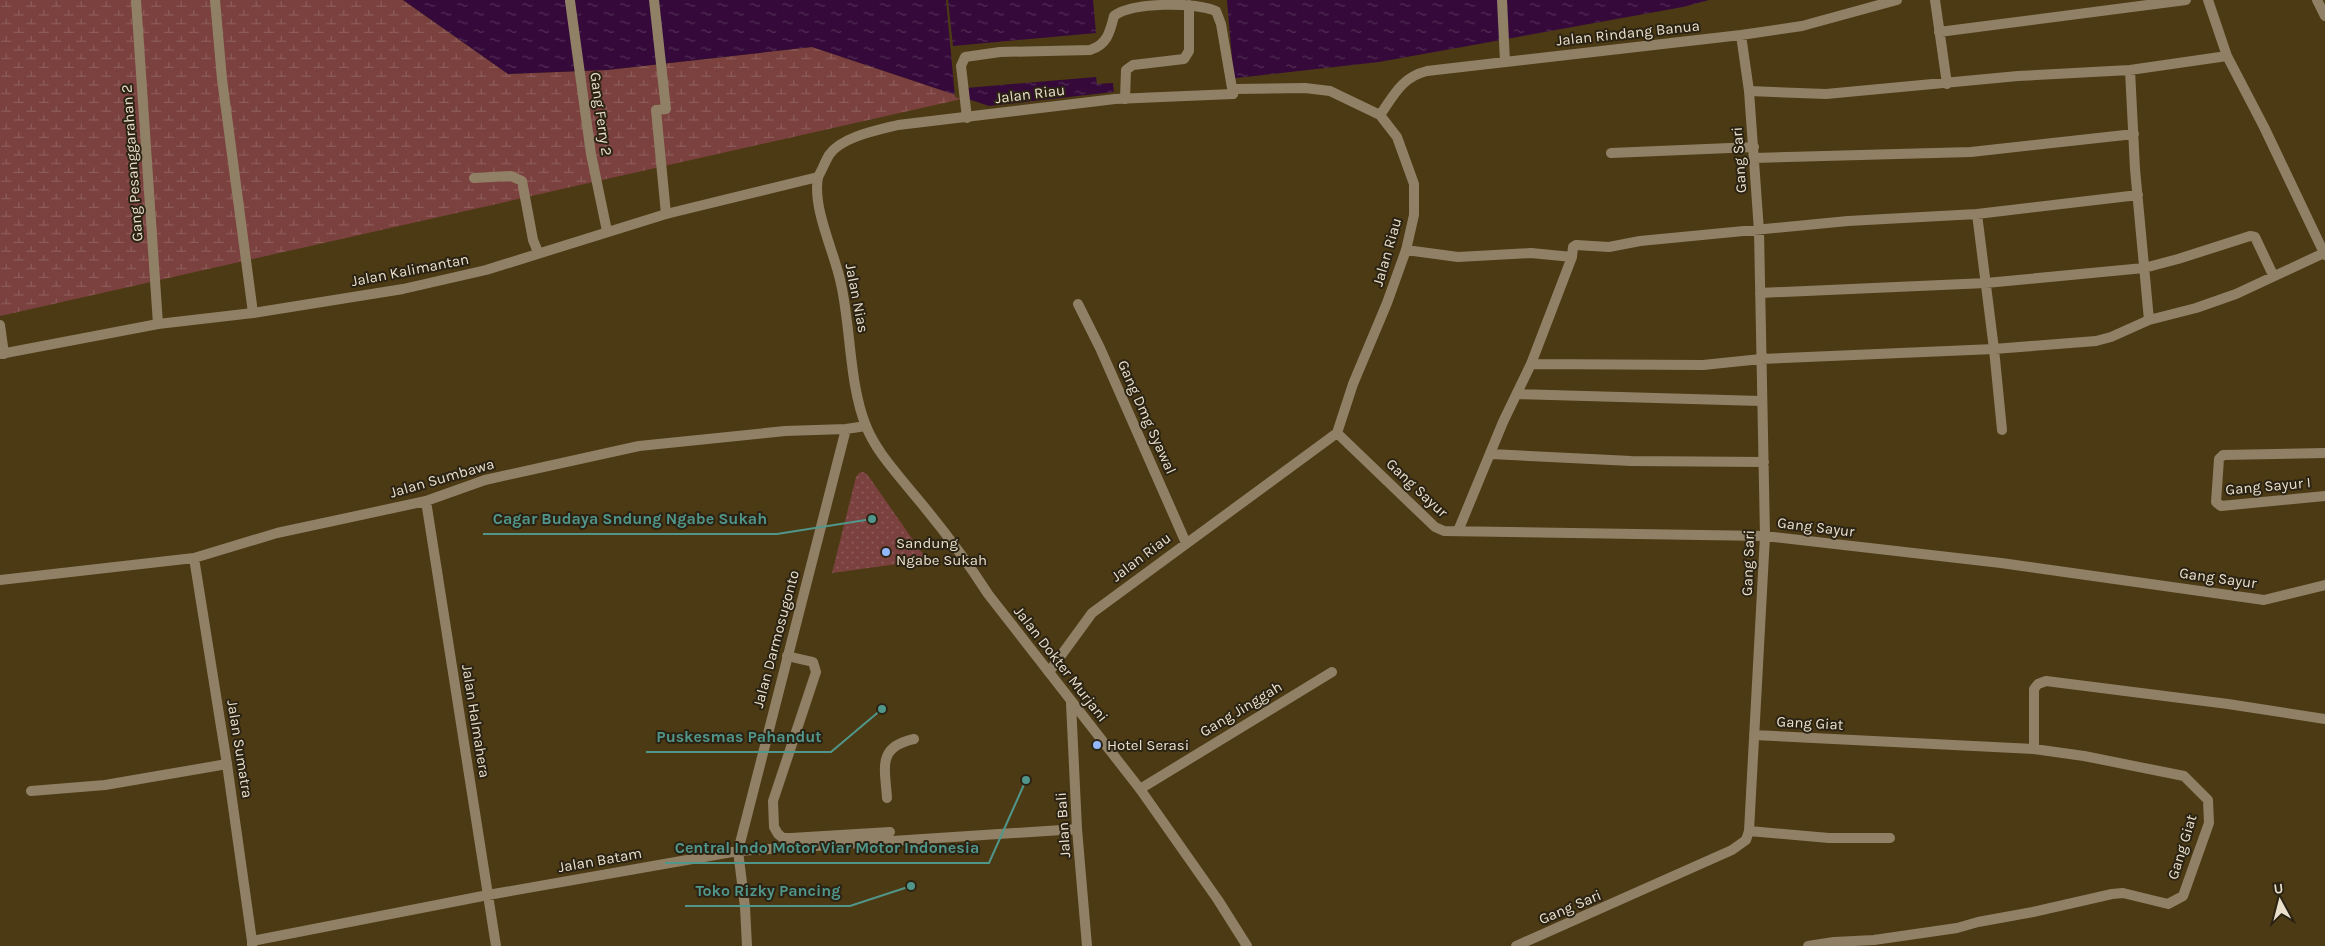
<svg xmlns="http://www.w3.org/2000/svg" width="2325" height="946" font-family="Karla,sans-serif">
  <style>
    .green { fill: url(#green-dots) }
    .wetland { fill: url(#wetland-marsh) }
    .water { fill: url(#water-ripples) }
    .pier { fill: #4c3a14 }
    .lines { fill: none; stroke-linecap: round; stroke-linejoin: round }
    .service { stroke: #908166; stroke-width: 10 }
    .minor { stroke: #908166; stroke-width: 10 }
    .tertiary { stroke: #908166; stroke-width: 10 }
    .poi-dot { fill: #93b7fd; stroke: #2b2313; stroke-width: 2 }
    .labels { text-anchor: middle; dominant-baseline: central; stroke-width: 4; stroke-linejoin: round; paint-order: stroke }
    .street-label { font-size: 15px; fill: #ebe0cc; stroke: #2b2313 }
    .poi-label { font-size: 15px; fill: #ebe0cc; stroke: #2b2313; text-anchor: start }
    .leader { fill: none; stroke: #51968a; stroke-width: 2 }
    .callout-dot { fill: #51968a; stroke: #2b2313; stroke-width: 2 }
    .callout-label { font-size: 16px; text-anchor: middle; font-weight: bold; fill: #51968a; stroke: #2b2313; stroke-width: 4; stroke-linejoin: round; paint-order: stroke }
  </style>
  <defs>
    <pattern id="green-dots" width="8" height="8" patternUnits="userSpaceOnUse" patternTransform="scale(1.25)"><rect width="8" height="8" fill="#7a413e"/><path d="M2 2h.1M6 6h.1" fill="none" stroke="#8d5c59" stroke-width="1.8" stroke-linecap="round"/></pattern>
    <pattern id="wetland-marsh" width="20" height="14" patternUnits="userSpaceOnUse" patternTransform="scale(1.25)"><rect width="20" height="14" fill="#7a413e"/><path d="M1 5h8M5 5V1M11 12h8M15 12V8" fill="none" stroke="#8d5c59"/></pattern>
    <pattern id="water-ripples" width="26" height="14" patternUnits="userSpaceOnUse" patternTransform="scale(1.25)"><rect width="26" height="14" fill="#350a3a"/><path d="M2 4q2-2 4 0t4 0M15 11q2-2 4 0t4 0" fill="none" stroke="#522d55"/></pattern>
  </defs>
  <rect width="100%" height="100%" fill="#4c3a14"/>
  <path class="green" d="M 863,472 L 867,474 L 927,560 L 832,573 L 856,477 L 859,473 Z"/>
  <path class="wetland" d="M 0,0 L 403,0 L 508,74 L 607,70 L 812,47 L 966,98 L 0,316 Z"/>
  <path class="water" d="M 403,0 L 1709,0 L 1683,7 L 1379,62 L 989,106 L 812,47 L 607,70 L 508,74 Z"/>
  <path class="pier" d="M 946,0 L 948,0 L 953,46 L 1096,33 L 1093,0 L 1227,0 L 1234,81 L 1114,95 L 1113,83 L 1097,84 L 1096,77 L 966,88 L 967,101 L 955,97 Z"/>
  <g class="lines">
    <path class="service" d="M 136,0 L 158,324
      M 215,0 L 222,79 L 253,313
      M 654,0 L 666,109 L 656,110 L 666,214
      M 570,1 L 591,154 L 607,231
      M 1125,99 L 1126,70 L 1133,65 L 1184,59 L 1189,51 L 1189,5
      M 967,118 L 961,66 L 965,57 L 1000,52 L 1090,50 C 1107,45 1110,32 1114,16 C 1132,2 1195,2 1216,11 L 1221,24 L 1233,94
      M 0,325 L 4,354
      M 787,656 L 813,662 L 816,672 L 773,801 L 774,827 L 778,834 L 783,838 L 791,838 L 890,832
      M 227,764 L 252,941
      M 887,798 C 885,767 877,747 914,739"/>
    <path class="minor" d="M 1502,0 L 1505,62
      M 1935,0 L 1947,84
      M 2208,0 L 2227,56 L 2264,127 L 2325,255
      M 2317,0 L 2325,16
      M 1939,32 L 2186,0
      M 2130,70 L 2135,169 L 2149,320 L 2196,308 L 2236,294 L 2324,253
      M 1749,91 L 1826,94 L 2018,76 L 2130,70 L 2227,56
      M 1380,115 C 1394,95 1402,77 1427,71 L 1741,35 L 1802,26 L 1897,0
      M 1611,153 L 1754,147
      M 1754,158 L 1971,152 L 2134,134
      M 818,177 C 822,170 825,162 829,155 C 841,137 878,130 898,125 L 1115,99 L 1233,94 L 1235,89 L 1305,88 L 1330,91 L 1380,115 L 1397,137 L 1414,184 L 1414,215 L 1406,250 L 1387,303 L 1353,384 L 1337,433 L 1092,613 L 1049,672
      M 474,178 L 511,176 L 522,181 L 533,240 L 538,252
      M 1977,214 L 1994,349 L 2002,430
      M 1406,250 L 1458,257 L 1531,253 L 1572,257 L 1531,364 L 1503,422 L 1458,531
      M 1572,257 L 1573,247 L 1576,245 L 1609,247 L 1640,241 L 1848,221 L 1977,214 L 2138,195
      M 1760,293 L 1986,283 L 2144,268 L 2178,259 L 2250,236 L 2255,237 L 2273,275
      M 1078,304 L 1100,348 L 1186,543
      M 1531,364 L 1703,365 L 1761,359 L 1994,349 L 2096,341 L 2111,337 L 2149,320
      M 1517,394 L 1761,401
      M 1337,433 L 1435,527 L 1444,531 L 1765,536 L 2001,563 L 2264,600 L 2325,585
      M 2325,453 L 2223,455 L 2219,459 L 2216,502 L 2221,506 L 2325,496
      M 1491,454 L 1631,461 L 1764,462
      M 426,501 L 496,946
      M 0,580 L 194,558 L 277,533 L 426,501 L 485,480 L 639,446 L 785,431 L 846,429 L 866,426
      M 1071,703 L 1077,829 L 1087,946
      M 1754,735 L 2034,749 L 2084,756 L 2184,776 L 2208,800 L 2209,823 L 2183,896 L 2168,904 L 2123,893 L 2112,894 L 2033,912 L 1978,922 L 1957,928 L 1874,940 L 1834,942 L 1808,946
      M 2034,749 L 2034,689 L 2038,684 L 2046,681 L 2228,704 L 2325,719
      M 1140,789 L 1332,672
      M 31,791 L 105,785 L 227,764 L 194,558
      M 1749,831 L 1829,838 L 1890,838
      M 252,946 L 252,941 L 488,895 L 738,851 L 1077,829
      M 747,946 L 745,907 L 738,851 L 846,429
      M 1516,946 L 1732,850 L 1746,840 L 1749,831 L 1765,536 L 1759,231 L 1749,91 L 1741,35"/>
    <path class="tertiary" d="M 0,354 L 158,324 L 253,313 L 403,289 L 486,270 L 666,214 L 818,177 C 812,209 835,253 841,284 C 851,328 849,384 866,426 C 876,451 895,471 911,491 C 939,524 965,558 988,594 L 1140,789 L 1218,900 L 1247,946"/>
  </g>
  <g class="poi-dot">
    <circle cx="886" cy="552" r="5"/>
    <circle cx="1097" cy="745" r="5"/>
  </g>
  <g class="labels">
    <g class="street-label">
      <text transform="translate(1628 33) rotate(-6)">Jalan Rindang Banua</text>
      <text transform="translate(1030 94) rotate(-7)">Jalan Riau</text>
      <text transform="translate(601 114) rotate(82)">Gang Ferry 2</text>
      <text transform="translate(1739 160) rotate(-94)">Gang Sari</text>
      <text transform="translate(132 163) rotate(-94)">Gang Pesanggarahan 2</text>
      <text transform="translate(1387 252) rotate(-74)">Jalan Riau</text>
      <text transform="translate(410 270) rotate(-11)">Jalan Kalimantan</text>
      <text transform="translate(857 298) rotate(79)">Jalan Nias</text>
      <text transform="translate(1147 417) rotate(66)">Gang Dmg Syawal</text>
      <text transform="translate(442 478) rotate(-16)">Jalan Sumbawa</text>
      <text transform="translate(2268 486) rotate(-5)">Gang Sayur I</text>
      <text transform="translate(1417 488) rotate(43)">Gang Sayur</text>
      <text transform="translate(1816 527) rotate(7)">Gang Sayur</text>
      <text transform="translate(1141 557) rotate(-37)">Jalan Riau</text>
      <text transform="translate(1748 563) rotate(-88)">Gang Sari</text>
      <text transform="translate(2218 578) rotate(8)">Gang Sayur</text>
      <text transform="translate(776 639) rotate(-75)">Jalan Darmosugonto</text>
      <text transform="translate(1061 664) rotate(52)">Jalan Dokter Murjani</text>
      <text transform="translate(1241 709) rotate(-31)">Gang Jinggah</text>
      <text transform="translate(476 721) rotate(81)">Jalan Halmahera</text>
      <text transform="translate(1810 723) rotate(3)">Gang Giat</text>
      <text transform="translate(240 749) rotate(81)">Jalan Sumatra</text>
      <text transform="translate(1063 825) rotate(-94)">Jalan Bali</text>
      <text transform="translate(2182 847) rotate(-73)">Gang Giat</text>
      <text transform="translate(600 860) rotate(-10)">Jalan Batam</text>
      <text transform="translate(1570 907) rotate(-23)">Gang Sari</text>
    </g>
    <g class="poi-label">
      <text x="896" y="543">Sandung<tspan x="896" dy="17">Ngabe Sukah</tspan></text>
      <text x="1107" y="745">Hotel Serasi</text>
    </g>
  </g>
  <path class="leader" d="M872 519L777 534H483M882 709L831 752H646M1026 780L989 863H665M911 886L850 906H685"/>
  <g class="callout-dot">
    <circle cx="872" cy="519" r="5"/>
    <circle cx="882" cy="709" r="5"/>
    <circle cx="1026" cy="780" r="5"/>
    <circle cx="911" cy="886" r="5"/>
  </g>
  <g class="callout-label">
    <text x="630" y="524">Cagar Budaya Sndung Ngabe Sukah</text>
    <text x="739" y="742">Puskesmas Pahandut</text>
    <text x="827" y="853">Central Indo Motor Viar Motor Indonesia</text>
    <text x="768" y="896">Toko Rizky Pancing</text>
  </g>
  <g transform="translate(2280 901) rotate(353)" stroke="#2b2313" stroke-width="4" paint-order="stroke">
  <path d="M0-4L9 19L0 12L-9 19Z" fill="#ebe0cc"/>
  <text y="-8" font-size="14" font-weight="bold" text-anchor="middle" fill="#ebe0cc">U</text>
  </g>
</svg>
